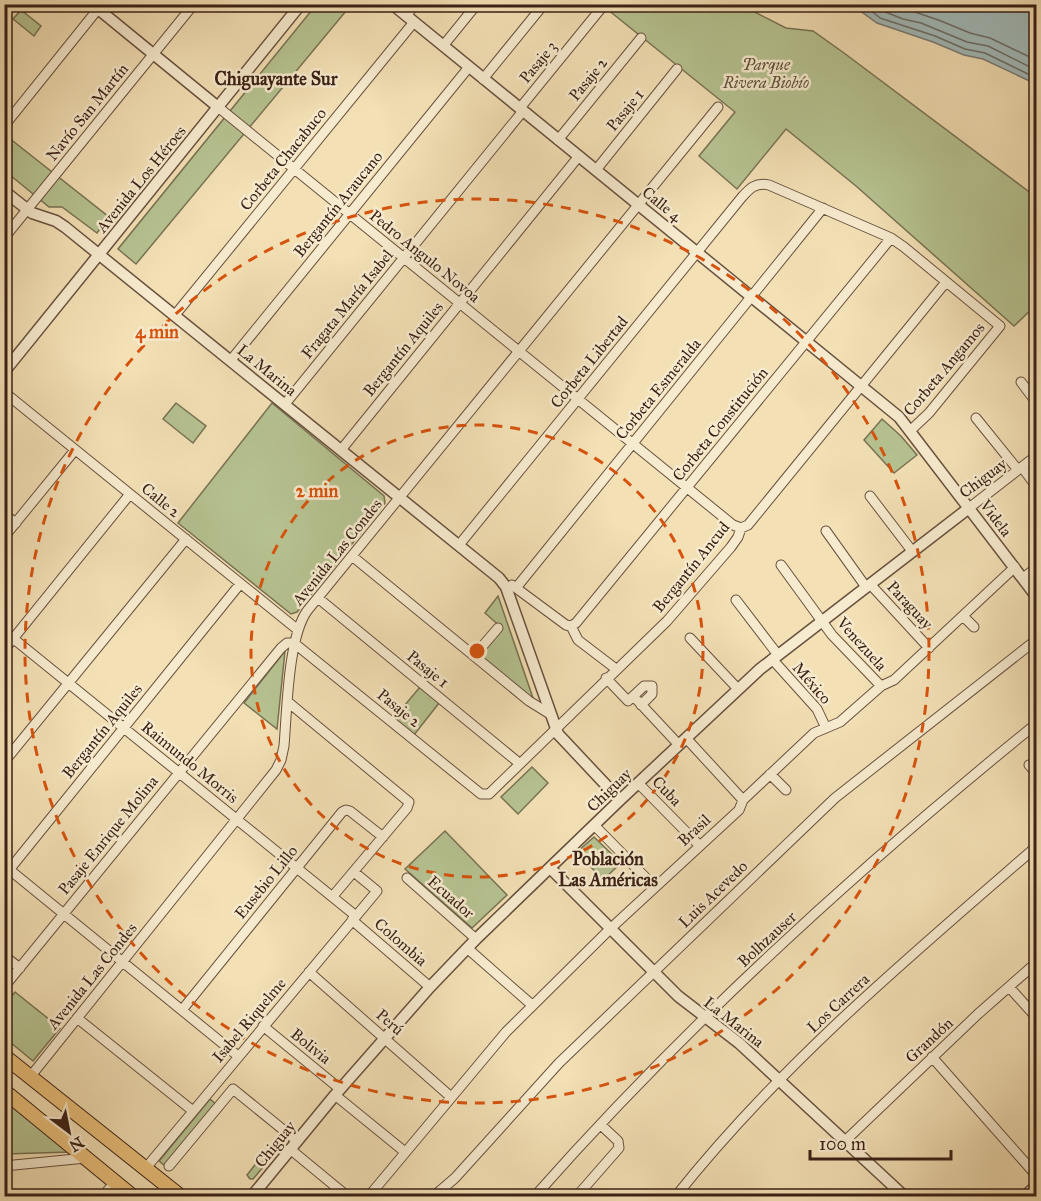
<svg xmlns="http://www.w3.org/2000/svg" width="1041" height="1201" font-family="'IM FELL Great Primer',serif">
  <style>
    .green { fill: #b6c391; stroke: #787254; stroke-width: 1.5 }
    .water { fill: #a1bab9; stroke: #787c78; stroke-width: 1.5 }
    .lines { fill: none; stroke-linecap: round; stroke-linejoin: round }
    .shore { stroke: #6e6d68; stroke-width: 1.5 }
    .minor-casing { stroke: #68503e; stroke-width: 11 }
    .tertiary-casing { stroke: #68503e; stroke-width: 13 }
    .primary-casing { stroke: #3a2016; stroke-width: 16 }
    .minor { stroke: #f7ebcf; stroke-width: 9 }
    .tertiary { stroke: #f7ebcf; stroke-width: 10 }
    .primary { stroke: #eac07a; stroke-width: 14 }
    .ring { fill: none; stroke: #d7530d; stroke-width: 3; stroke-dasharray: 10 8 }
    .labels { text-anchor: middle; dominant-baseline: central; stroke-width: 5; stroke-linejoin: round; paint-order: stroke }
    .street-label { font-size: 16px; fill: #3a2016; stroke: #f7ebcf }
    .park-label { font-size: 16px; font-style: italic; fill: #5f513b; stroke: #f7ebcf }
    .neighbourhood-label { font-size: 18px; font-weight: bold; fill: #3a2016; stroke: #f7ebcf }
    .centre { fill: #d7530d; stroke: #f7ebcf; stroke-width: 3 }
    .ring-label { font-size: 18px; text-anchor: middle; font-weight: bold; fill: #d7530d; stroke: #f7ebcf; stroke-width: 5; stroke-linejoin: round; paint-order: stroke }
  </style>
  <rect width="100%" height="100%" fill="#f3e0b5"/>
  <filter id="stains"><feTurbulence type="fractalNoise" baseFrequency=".00333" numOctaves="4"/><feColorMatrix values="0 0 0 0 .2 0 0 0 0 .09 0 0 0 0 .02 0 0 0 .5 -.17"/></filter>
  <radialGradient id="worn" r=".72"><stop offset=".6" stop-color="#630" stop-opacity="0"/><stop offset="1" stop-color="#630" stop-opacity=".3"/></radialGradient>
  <path class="green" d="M 316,5 L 351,5 L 136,264 L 118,249 Z
    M 602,5 L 741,5 L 786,28 L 813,31 L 844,53 L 1036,197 L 1036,305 L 1014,326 L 856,186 L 786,129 L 737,189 L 699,156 L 735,112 Z
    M 21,10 L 41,26 L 34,36 L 13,19 Z
    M 4,134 L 109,217 L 97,233 L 62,207 L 49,207 L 5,171 Z
    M 176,403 L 206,426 L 193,443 L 163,419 Z
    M 272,403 L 384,496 L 385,503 L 297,612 L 291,614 L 178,523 Z
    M 882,419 L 901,436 L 917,455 L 894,473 L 864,440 Z
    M 498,596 L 534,701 L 480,655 L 502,628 L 485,613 Z
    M 285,651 L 277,729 L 244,703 Z
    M 420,687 L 439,703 L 414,735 L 394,718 Z
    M 532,767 L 548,783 L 518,814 L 501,797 Z
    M 445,831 L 507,895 L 472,928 L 405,869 Z
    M 594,837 L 621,863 L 603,880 L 577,852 Z
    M 15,992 L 60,1028 L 33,1061 L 5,1038 L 5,1005 Z
    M 210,1099 L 217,1105 L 165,1166 L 159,1161 Z
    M 5,1100 L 70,1152 L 5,1154 Z
    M 279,1136 L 283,1139 L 283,1143 L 271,1158 L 268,1158 L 264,1152 Z
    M 258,1161 L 263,1162 L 264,1166 L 253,1179 L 250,1179 L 247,1175 Z"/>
  <path class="water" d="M 852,5 L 1036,5 L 1036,84 L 983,59 L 964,55 L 933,42 L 877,23 Z"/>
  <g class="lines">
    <path class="shore" d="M 863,4 L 880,18 L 935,36 L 965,49 L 985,53 L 1036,78
      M 874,4 L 883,11 L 903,19 L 921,23 L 967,42 L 988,46 L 1036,70
      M 892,4 L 941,21 L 970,33 L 990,38 L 1036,60"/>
    <g class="minor-casing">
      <path id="minor" d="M 4,13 L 12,4
        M 406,16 L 415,4
        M 443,46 L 477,4
        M 483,79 L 544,4
        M 218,107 L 733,525 L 741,528
        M 520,108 L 603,6
        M 4,126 L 102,4
        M 558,140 L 641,38
        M 596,170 L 677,69
        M 4,238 L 194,4
        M 175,315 L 414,22
        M 231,360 L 469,67
        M 1021,382 L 1036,402
        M 4,392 L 298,630
        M 285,404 L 523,111
        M 976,418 L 1018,470
        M 341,450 L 579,156
        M 1022,467 L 1036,486
        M 870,496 L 912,551
        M 969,508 L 1036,456
        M 4,514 L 16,523
        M 826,531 L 866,587
        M 4,537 L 75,450
        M 459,545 L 742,197 C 750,188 756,182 769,185 L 891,238 L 904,247 L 1000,326 L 929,413 L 911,430
        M 352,556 L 529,701 L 550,714
        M 781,565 L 832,635 L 881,686
        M 1023,578 L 1036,568
        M 870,584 L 929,648
        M 512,585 L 566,625 L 571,626 L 578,640 L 616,669
        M 516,588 L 823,208
        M 318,598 L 519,763
        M 736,600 L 778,655
        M 963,616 L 974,627
        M 571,626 L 576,623 L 891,238
        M 4,631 L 356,916
        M 690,638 L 738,689
        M 4,650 L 130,494
        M 474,656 L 498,628
        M 772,659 L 817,709 L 826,728
        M 606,678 L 628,701 L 644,686 L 652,686 L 652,694 L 641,705
        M 637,700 L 679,745
        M 288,702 L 409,802 L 407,808 L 333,896
        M 686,738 L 743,800
        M 4,762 L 186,539
        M 1029,765 L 1036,773
        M 770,774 L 786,790
        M 638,783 L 700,846
        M 594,825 L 655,887
        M 5,866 L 238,1056
        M 9,870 L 240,584
        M 407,878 L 476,939
        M 352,920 L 430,987
        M 467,948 L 532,1005
        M 4,956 L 20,968
        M 309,972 L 451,1097
        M 4,987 L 281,648 L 287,643 L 294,643 L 481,794 L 489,794 L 667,621 L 731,547 L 738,537 L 741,528 L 748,525 L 946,282
        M 1009,987 L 1036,1017
        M 182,1010 L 342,812 L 346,810 L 350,811 L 383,837
        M 77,1018 L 193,1111
        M 263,1026 L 340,1089
        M 932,1057 L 1036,1175
        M 30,1077 L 276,770 L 281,760 L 284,746 C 287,711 288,638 307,611 L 718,107
        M 335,1095 L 405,1152
        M 845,1141 L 978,1014 L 1036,963
        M 290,1149 L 347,1196
        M 4,1166 L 86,1158
        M 169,1166 L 233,1089 L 297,1141
        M 145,1169 L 377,891 L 354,872
        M 103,1196 L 115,1182
        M 369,1196 L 506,1032 L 610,929 L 739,810 L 743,800 L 814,733 L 840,722 L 881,686 L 894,680 L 1015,567
        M 434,1196 L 455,1178 L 559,1063 L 835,798 L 1036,640
        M 535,1196 C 687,1024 858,868 1036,724
        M 577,1196 L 619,1148 L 618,1141 L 601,1125
        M 676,1196 C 780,1065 910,956 1036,847"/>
    </g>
    <g class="tertiary-casing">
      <path id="tertiary" d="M 92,4 L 218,107
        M 392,4 L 899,417 L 1036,596
        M 4,191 L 32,213 L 56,221 L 65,227 L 499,578 L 506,587 L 558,734 L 620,800
        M 4,372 L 301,4
        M 550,868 L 678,996 L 739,1043 L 904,1196
        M 252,1196 L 335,1095 L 430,987 L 476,939 L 620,800 L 760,669 L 969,508
        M 1025,1196 L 1036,1186"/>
    </g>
    <g class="primary-casing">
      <path id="primary" d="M 4,1056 L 180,1196
        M 4,1091 L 132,1196"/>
    </g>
    <use href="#minor" class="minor"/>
    <use href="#tertiary" class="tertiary"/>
    <use href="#primary" class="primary"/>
  </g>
  <g class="ring">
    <circle cx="477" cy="651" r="226"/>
    <circle cx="477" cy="651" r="452"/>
  </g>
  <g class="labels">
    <g class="street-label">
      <text transform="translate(538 62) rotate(-51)">Pasaje 3</text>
      <text transform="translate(588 79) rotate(-51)">Pasaje 2</text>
      <text transform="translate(625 110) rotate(-51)">Pasaje 1</text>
      <text transform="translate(87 112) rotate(-51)">Navío San Martín</text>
      <text transform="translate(283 159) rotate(-51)">Corbeta Chacabuco</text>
      <text transform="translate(141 179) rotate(-51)">Avenida Los Héroes</text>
      <text transform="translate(338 204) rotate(-51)">Bergantín Araucano</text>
      <text transform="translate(662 204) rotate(39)">Calle 4</text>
      <text transform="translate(425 256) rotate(39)">Pedro Angulo Novoa</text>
      <text transform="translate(347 304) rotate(-51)">Fragata María Isabel</text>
      <text transform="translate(403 349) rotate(-51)">Bergantín Aquiles</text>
      <text transform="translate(589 362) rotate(-51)">Corbeta Libertad</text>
      <text transform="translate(944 369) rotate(-50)">Corbeta Angamos</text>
      <text transform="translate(267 370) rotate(39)">La Marina</text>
      <text transform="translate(658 389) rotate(-51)">Corbeta Esmeralda</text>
      <text transform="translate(720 424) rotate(-51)">Corbeta Constitución</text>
      <text transform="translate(983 478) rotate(-37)">Chiguay</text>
      <text transform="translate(161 500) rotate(39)">Calle 2</text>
      <text transform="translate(996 518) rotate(53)">Videla</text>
      <text transform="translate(337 552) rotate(-51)">Avenida Las Condes</text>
      <text transform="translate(691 567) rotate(-51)">Bergantín Ancud</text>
      <text transform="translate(910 605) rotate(47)">Paraguay</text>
      <text transform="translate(862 644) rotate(48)">Venezuela</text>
      <text transform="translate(428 669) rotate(39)">Pasaje 1</text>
      <text transform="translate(812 683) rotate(49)">México</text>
      <text transform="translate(399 708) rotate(39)">Pasaje 2</text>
      <text transform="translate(102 731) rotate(-51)">Bergantín Aquiles</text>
      <text transform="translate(190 762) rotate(39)">Raimundo Morris</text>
      <text transform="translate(609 790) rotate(-44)">Chiguay</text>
      <text transform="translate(667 791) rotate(46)">Cuba</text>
      <text transform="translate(694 830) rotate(-43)">Brasil</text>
      <text transform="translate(108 835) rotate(-51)">Pasaje Enrique Molina</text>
      <text transform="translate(266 882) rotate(-51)">Eusebio Lillo</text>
      <text transform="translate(713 894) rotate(-44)">Luis Acevedo</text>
      <text transform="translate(451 897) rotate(41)">Ecuador</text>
      <text transform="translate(767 939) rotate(-43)">Bolhzauser</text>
      <text transform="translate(401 942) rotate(41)">Colombia</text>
      <text transform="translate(92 976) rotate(-51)">Avenida Las Condes</text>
      <text transform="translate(838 1003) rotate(-43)">Los Carrera</text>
      <text transform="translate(249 1020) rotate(-50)">Isabel Riquelme</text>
      <text transform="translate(390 1022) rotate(41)">Perú</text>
      <text transform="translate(734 1022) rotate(38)">La Marina</text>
      <text transform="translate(929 1040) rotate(-43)">Grandón</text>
      <text transform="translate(311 1046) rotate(39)">Bolivia</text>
      <text transform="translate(275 1144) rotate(-51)">Chiguay</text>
    </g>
    <g class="park-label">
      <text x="766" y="64">Parque<tspan x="766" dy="18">Rivera Biobío</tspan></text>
    </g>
    <g class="neighbourhood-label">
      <text x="276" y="79">Chiguayante Sur</text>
      <text x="608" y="859">Población<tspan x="608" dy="21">Las Américas</tspan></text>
    </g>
  </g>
  <circle cx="477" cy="651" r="9" class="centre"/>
  <g class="ring-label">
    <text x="157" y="338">4 min</text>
    <text x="317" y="497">2 min</text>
  </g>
  <rect width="1041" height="1201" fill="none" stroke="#f3e0b5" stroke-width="24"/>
  <rect x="6" y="6" width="1029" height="1189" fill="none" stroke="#3a2016" stroke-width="3"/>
  <rect x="12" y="12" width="1017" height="1177" fill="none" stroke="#3a2016" stroke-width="1.5"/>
  <g transform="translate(69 1132) rotate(148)" stroke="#f7ebcf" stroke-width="4.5" paint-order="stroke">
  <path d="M0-4.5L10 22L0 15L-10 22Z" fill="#3a2016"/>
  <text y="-9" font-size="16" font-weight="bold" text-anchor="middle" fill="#3a2016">N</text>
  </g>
  <path d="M810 1150v9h141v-9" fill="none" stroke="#3a2016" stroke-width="3"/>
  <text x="819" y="1150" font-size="18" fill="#3a2016" stroke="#f7ebcf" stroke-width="4.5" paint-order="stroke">100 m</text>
  <rect width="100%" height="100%" filter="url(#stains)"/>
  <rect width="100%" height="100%" fill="url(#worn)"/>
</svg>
